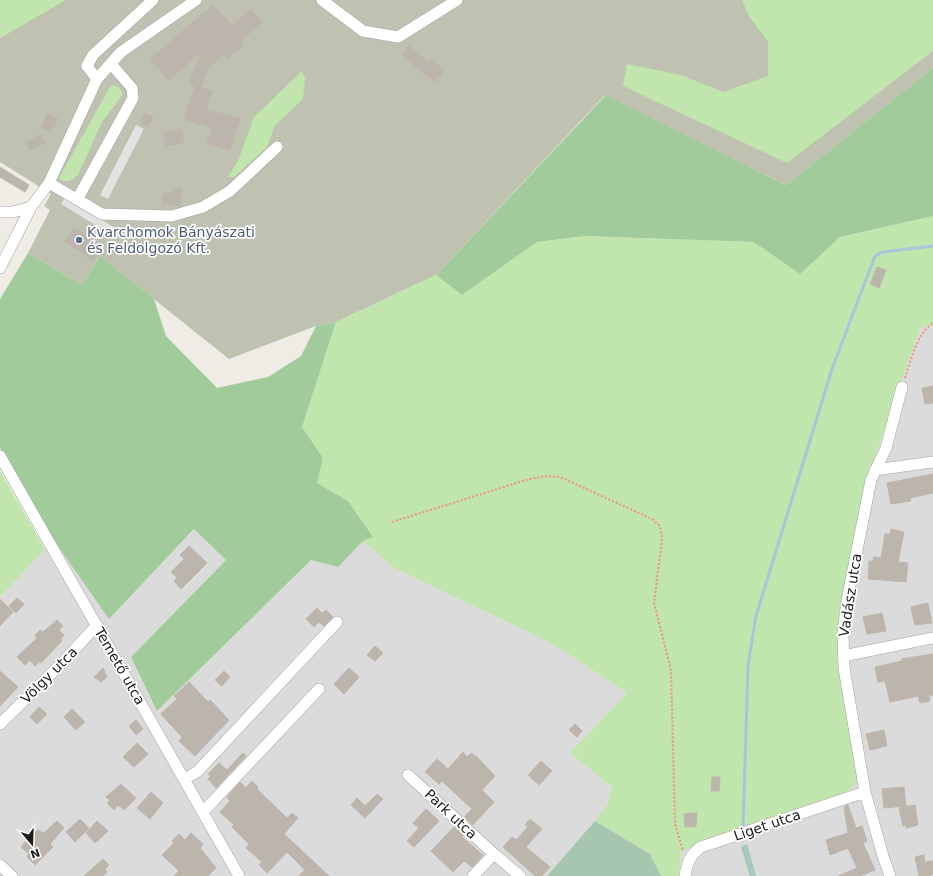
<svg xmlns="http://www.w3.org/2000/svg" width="933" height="876" font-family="'DejaVu Sans',sans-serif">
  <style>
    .residential { fill: #dcdbdb }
    .construction { fill: #bfc2b0 }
    .grass { fill: #c0e5ad }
    .forest { fill: #a2cb9b }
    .cemetery { fill: #a7c6b0 }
    .parking { fill: #e2e2e2 }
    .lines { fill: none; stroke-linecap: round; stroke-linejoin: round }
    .stream { stroke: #a7c6d9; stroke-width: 3 }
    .building { fill: #bbb5ae; stroke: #bfb5a7 }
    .minor-casing { stroke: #a2a2a2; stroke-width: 12 }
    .path { stroke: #f19272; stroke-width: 2; stroke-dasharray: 2 2; stroke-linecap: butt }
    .minor { stroke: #fff; stroke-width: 11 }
    .service-dot { fill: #5c6f8a; stroke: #fff; stroke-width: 1.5 }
    .labels { text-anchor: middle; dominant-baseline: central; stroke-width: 3.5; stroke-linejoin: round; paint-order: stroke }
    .service-label { font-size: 14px; fill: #4e5e75; stroke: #fff; text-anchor: start }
    .street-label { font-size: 14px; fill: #1e1e1e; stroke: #fff }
  </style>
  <rect width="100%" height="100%" fill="#eeece4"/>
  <path class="residential" d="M 933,325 L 933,876 L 679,876 L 681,851 L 846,792 L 854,786 L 839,669 L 868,477 L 920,327 Z
    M 195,529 L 226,560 L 131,657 L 157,711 L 312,559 L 338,567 L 363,541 L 394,568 L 539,637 L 564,651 L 627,693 L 570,753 L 612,787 L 607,805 L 595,821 L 661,876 L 0,876 L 0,597 L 53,539 L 109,618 Z"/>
  <path class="construction" d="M 0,0 L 933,0 L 933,68 L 786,185 L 605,95 L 436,275 L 336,322 L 316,326 L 229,359 L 100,256 L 82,285 L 28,253 L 50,210 L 44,206 L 51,194 L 0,162 Z"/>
  <path class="grass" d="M 0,0 L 66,0 L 0,38 Z
    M 742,0 L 933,0 L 933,51 L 787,163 L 623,86 L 627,64 L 681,75 L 723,92 L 768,76 L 768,42 L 749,16 Z
    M 302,71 L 305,78 L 303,99 L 275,125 L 267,147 L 234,177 L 228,177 L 238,161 L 254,117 Z
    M 111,85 L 119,87 L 123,94 L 102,122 L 78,175 L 69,181 L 63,181 L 59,178 Z
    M 933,216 L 933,325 L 920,328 L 868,477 L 843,598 L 857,777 L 854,786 L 846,792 L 681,851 L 679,876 L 661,876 L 650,854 L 595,821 L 607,805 L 612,787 L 570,753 L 627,693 L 564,651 L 539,637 L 394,568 L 363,541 L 373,537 L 348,501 L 317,483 L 323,458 L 302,427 L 336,322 L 436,275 L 462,295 L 537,242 L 585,236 L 755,242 L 800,274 L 840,237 Z
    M 0,471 L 45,549 L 0,597 Z"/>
  <path class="forest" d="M 933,68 L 933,216 L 840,237 L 800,274 L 754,242 L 585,236 L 537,242 L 462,295 L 436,275 L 606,95 L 786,185 Z
    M 28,253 L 82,285 L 100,256 L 154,299 L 166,336 L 217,388 L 268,377 L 301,356 L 316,326 L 336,322 L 302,427 L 323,458 L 317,483 L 348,501 L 373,537 L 363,541 L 338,567 L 311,560 L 157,711 L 131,657 L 226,560 L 194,529 L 109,619 L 53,539 L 0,448 L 0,299 Z
    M 747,844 L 756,876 L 750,876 L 741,847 Z"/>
  <path class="cemetery" d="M 595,821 L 650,854 L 661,876 L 547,876 Z"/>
  <path class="parking" d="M 136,125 L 144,129 L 108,199 L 100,195 Z
    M 65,197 L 118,230 L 113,236 L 61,204 Z"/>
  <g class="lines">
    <path class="stream" d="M 743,827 L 748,665 L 756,616 L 832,369 L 875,256 L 883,252 L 933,246
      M 745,847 L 753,876"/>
  </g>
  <path class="building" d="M 213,5 L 232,26 L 251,9 L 262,22 L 240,41 L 244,45 L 228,58 L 224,54 L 208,69 L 201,88 L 212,91 L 206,109 L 240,119 L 230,150 L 207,143 L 212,128 L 184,119 L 195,86 L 189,84 L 202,51 L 169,80 L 150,59 Z
    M 409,46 L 429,63 L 431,60 L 444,70 L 435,82 L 402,55 Z
    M 48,113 L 58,119 L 51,132 L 41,127 Z
    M 145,113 L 153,117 L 148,126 L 141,123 Z
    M 181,129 L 184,142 L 166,146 L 163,133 Z
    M 40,135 L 45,143 L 30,150 L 26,142 Z
    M 0,167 L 29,185 L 25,192 L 0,177 Z
    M 172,189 L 181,189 L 180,206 L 163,204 L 164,193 L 172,194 Z
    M 74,228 L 102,246 L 93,260 L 65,242 Z
    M 877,267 L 886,270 L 879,288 L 870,284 Z
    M 933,386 L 933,403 L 925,404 L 922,388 Z
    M 933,474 L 933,493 L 910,498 L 911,501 L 891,504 L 887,483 Z
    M 891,529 L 904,532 L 898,562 L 908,563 L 906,582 L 868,579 L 869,561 L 873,561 L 874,557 L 881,558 L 885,534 L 890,534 Z
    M 189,546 L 207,563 L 181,589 L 174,581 L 177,578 L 171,572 L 184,559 L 180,555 Z
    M 17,598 L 24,604 L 16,613 L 9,606 Z
    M 0,599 L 13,612 L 0,626 Z
    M 928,603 L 932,623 L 915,625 L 911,607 Z
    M 317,608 L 322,613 L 326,610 L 333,617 L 324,626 L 319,622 L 314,627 L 306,619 Z
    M 882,613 L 886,631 L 867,634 L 863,617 Z
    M 57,620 L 63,626 L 59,630 L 64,635 L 60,640 L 62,641 L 41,663 L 40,661 L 35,666 L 30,660 L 25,665 L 17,657 L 37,638 L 35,636 L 40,630 L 43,632 Z
    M 375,646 L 383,653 L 375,661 L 367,655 Z
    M 933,654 L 933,695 L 929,696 L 930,701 L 920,703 L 918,696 L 890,702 L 885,681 L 878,682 L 875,667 L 902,661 L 901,659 Z
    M 103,668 L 107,677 L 101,682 L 94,677 Z
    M 349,668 L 359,677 L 344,694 L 334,684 Z
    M 0,671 L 18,687 L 0,706 Z
    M 224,671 L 230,677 L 222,686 L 215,680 Z
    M 189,682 L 208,702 L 210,700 L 229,720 L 195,756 L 179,741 L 182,737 L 161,714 L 177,699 L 174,696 Z
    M 39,707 L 47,714 L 37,724 L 30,717 Z
    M 72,709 L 85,722 L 76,730 L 64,717 Z
    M 136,720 L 143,729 L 136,735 L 129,726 Z
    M 575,724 L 582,731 L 577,737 L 569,730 Z
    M 884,730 L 887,746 L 870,750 L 866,734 Z
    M 137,743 L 148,754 L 134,767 L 123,757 Z
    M 463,752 L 467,757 L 471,753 L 477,757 L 495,776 L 482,790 L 494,802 L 473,825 L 464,817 L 472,809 L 442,781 L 439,784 L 425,772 L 437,759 L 448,769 Z
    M 243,753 L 246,756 L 216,788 L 208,779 L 211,776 L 208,774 L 219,763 L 227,770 Z
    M 541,761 L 552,771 L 539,785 L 528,775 Z
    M 712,777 L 720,777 L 719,791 L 711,791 Z
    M 252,781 L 258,787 L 257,789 L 287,818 L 292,813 L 298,818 L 284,834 L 329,876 L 299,876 L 305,870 L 287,852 L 267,873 L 259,865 L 262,862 L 246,848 L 249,844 L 232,827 L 234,825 L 220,812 L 230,801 L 227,797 L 240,782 L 246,788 Z
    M 121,784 L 136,798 L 124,810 L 118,805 L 114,810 L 107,803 L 110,800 L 106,797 Z
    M 904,787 L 906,806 L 884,808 L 882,789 Z
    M 151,792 L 163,803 L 150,819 L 137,808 Z
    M 377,794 L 383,799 L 365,818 L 351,805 L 357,798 L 365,806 Z
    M 848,805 L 856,828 L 862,826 L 867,841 L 863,843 L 875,870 L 860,876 L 838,876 L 857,868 L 848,848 L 830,855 L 826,840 L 848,833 L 844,807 Z
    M 915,805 L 918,825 L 906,828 L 906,825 L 903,826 L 899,808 Z
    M 426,809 L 439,821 L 414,847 L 407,841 L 419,828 L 413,823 Z
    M 697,813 L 696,826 L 685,827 L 684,814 Z
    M 80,819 L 89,828 L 75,842 L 66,832 Z
    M 530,819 L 542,829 L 526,847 L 550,867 L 542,876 L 535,876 L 503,847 L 512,837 L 516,840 L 528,827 L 525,825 Z
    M 57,821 L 64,828 L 50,844 L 53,847 L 35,865 L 27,857 L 29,854 L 21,847 L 30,836 L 38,830 L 44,833 Z
    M 97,821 L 108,831 L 95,843 L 86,833 Z
    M 454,827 L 463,835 L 462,837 L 483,855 L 472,867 L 464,861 L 453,872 L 431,851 Z
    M 191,833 L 203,844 L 200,848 L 216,868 L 208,876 L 174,876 L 179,871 L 162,855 L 174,843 L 172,841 L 179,834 L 185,840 Z
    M 924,855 L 925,862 L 933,861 L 933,874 L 929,876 L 919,876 L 915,857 Z
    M 103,859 L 109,865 L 105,869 L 107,872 L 103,876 L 84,876 Z"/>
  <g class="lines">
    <g class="minor-casing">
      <path id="minor" d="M 322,0 L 363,31 L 398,37 L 457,0
        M 97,79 L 87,66 L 93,55 L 153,0
        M 49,183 L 102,214 L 172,216 L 203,207 L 230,191 L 277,147
        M 78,198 L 133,98 L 132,88 L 111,64
        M 0,212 L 13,212 L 31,207
        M 0,268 L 31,207 L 49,183 L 97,79 L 121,52 L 196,0
        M 0,456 L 239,876
        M 875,470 L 933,462
        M 843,656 L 933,638
        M 0,724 L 62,663 L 97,625
        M 408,775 L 494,854 L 473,876
        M 184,779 L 197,772 L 337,622
        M 203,812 L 319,689
        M 494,854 L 520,876
        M 0,865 L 12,876
        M 685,876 C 687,863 690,855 701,847 L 865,792
        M 890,876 L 883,856 L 865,792 L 844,668 L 843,634 L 847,600 L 871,480 L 886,448 L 902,387"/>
    </g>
    <path class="path" d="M 905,378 C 911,360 916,335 933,323
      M 392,522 L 526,480 L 545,476 L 560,477 L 652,519 L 660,526 L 662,539 L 654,603 L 671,670 L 675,824 L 683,851"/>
    <use href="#minor" class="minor"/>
  </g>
  <circle class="service-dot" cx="79" cy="240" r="4"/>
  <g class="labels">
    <g class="service-label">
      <text x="87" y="232">Kvarchomok Bányászati<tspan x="87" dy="16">és Feldolgozó Kft.</tspan></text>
    </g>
    <g class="street-label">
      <text transform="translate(850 595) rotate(-81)">Vadász utca</text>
      <text transform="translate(120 666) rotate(60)">Temető utca</text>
      <text transform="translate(49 675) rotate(-45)">Völgy utca</text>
      <text transform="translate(451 814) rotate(43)">Park utca</text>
      <text transform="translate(767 825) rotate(-19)">Liget utca</text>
    </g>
  </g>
  <g transform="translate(32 844) rotate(161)" stroke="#ffffff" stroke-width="3" paint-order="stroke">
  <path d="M0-3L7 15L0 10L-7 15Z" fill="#1e1e1e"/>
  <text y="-6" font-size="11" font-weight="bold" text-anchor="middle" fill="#1e1e1e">N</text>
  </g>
</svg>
